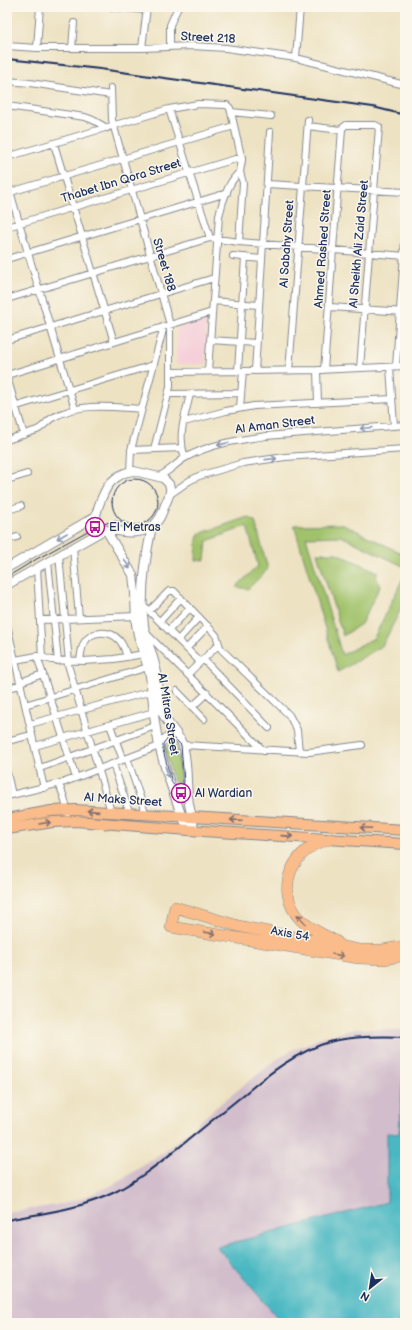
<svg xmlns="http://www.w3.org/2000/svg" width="412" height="1330" font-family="'Balsamiq Sans',sans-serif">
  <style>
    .built { fill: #f5cfd9 }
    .industrial { fill: #d1bdcb }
    .green { fill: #a1c26b; stroke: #5e7864 }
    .water { fill: #4ab8c2; stroke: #327490 }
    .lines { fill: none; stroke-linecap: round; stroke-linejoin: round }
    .minor-casing { stroke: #848890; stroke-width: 8 }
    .tertiary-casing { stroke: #848890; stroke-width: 10 }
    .primary-casing { stroke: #848890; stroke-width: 12 }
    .motorway-casing { stroke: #848890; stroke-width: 12 }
    .minor { stroke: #fff; stroke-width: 6 }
    .tertiary { stroke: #fff; stroke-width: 8 }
    .primary { stroke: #f9bc8a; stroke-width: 10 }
    .motorway { stroke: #f9bc8a; stroke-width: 11 }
    .tram { stroke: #1b2f5e; stroke-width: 1 }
    .rail { stroke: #1b2f5e; stroke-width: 2 }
    .oneway { stroke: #8d97ae }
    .oneway2 { stroke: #7f6e72 }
    .labels { text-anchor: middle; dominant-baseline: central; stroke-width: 3; stroke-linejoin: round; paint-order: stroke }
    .street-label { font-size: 12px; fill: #1b2f5e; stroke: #fbf7ec }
    .poi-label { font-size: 12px; fill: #1b2f5e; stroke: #fbf7ec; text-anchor: start }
  </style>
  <rect width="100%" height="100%" fill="#fbf7ec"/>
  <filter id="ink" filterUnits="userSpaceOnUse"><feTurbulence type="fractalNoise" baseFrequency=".025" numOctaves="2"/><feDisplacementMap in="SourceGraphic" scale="8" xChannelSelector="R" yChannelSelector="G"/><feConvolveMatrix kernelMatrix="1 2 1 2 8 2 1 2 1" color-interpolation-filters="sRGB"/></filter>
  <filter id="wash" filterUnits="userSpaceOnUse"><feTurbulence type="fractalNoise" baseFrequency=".012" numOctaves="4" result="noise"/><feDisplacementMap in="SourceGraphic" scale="16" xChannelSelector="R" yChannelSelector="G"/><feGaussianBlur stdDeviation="0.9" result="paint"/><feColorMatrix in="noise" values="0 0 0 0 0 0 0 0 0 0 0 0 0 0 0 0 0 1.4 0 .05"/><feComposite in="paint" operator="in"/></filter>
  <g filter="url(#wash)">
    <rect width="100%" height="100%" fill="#ede2c2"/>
    <path class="built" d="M 207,319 L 205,364 L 176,364 L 177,328 Z"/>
    <path class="industrial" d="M 355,1029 L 405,1030 L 405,1129 L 399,1134 L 387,1134 L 387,1202 L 217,1247 L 282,1323 L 7,1323 L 7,1213 L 62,1204 L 80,1199 L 113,1185 L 164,1152 L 225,1100 L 276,1060 L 290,1051 L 322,1037 Z"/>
    <path class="green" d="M 248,517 L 255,521 L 268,569 L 248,589 L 236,587 L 258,566 L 247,526 L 207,541 L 205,560 L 196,561 L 197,539 L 199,534 Z
      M 343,524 L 405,555 L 405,567 L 341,536 L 306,537 L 342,655 L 374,638 L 405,574 L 405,601 L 382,646 L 338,672 L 294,525 Z
      M 317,553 L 336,553 L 378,572 L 376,575 L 380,586 L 361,624 L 343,636 Z
      M 170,744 L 174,745 L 177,749 L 181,778 L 179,783 L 175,783 L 173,780 L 165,750 L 166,747 Z"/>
    <path class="water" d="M 405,1054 L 405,1323 L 282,1323 L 217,1247 L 387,1202 L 387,1133 L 399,1134 Z"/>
  </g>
  <g filter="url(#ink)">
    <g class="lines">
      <g class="minor-casing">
        <path id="minor" d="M 112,7 L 147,10
          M 7,46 L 37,48 L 142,48 L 192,46 L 226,48 L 296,58 L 405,85
          M 170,47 L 170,25 L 178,7
          M 37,48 L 40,7
          M 72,48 L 74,23
          M 142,48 L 147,7
          M 296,58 L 300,7
          M 7,81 L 30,83 L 111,95
          M 111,88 L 112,120 L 170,325 L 170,387 L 154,449
          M 7,106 L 85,117 L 93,120 L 107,128
          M 169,109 L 210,238
          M 231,112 L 271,116
          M 308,126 L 340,130 L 346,125 L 375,125 L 379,127 L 360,368
          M 54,144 L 114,342
          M 7,157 L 169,109 L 198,104 L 227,105 L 230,108 L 242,160 L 240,172 L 243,183 L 239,242
          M 7,181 L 28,253 L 75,409
          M 267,184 L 405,192
          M 7,193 L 234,126
          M 7,227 L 242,157
          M 233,256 L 262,259
          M 7,259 L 227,193
          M 7,299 L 210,238 L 239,242 L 405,256
          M 213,301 L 258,305
          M 330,307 L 405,312
          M 7,340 L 214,278
          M 210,340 L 256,343
          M 396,366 L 405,240
          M 390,367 L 394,426
          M 317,370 L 318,403
          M 324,370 L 342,129
          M 208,371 L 219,216 C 222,203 229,180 240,172
          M 238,371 L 245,257
          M 255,371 L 270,132
          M 289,371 L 308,120
          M 171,372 L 317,370 L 405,366
          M 7,375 L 212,312
          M 7,377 L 24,435
          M 169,394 L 241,393
          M 240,408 L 243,371
          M 7,409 L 153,365
          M 184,422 L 226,411 L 254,406 L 392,399
          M 7,440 L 37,430 C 44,427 47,420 54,417 C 81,402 112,407 142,409
          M 131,450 L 182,448
          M 185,458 C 177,435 185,417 190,394
          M 130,472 L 131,450 L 164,326
          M 157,477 C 168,473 175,464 185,458 C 209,444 238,440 266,436 L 405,425
          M 7,480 L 27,474
          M 169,495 L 189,481 L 199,476 L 243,463 L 285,457 L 405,449
          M 7,510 L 21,506
          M 7,540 L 17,537
          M 73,547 L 79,618
          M 59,555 L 69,662
          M 48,562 L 58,661
          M 37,568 L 42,657
          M 147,609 L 200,662
          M 149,611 L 169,591 L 174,591 L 216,635 L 220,647 L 222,650 L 289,715 L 297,730 L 299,752
          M 40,620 L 136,616
          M 160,621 L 181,598
          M 7,625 L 44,788
          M 169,630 L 190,608
          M 145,632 L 264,751
          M 178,640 L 199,617
          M 187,648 L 208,626
          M 37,656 L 76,778
          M 203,659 L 269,728
          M 15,660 L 37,656 L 52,660 L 84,661 L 114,659 L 144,654
          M 67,661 L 111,812
          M 80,661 C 81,655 81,649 84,643 C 91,630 110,630 119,640 C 124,645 125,651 127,657
          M 188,674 L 219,644
          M 20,682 L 43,674
          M 7,688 L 21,685
          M 177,691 L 204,719
          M 25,705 L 148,667
          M 192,707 L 207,693
          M 30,724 L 152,691
          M 110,725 L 123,760
          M 7,741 L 32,735
          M 183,745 L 309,752 L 362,745
          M 35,746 L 154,712
          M 127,758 L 146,815
          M 113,764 L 130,814
          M 40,768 L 155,726
          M 7,773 L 12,795
          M 59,784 L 64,797 L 68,813
          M 7,796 L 65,782 L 159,746"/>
      </g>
      <g class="tertiary-casing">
        <path id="tertiary" d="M 134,471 L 163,478 L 169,484 C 172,492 168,498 165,505 C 162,514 159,522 151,527 C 140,534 130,533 118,531 C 109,530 97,532 96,520 C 95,514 101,499 104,493 C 109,481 121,472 134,471 Z
          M 106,530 L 133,575 L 135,593 L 136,624 L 138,635 L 150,675 L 155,723 L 159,746 L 167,774 L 182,817 L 187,826 L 193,830 C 195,822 192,817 190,809 C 185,789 189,766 183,746 C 179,733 167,725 162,712 C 158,700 159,686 157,673 C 154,657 147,642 144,626 C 140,593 145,559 152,526
          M 7,568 L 96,516
          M 7,585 L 104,530
          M 159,746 C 164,737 171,735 180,739"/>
      </g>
      <g class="primary-casing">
        <path id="primary" d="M 7,819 L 51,811 L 75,810 L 405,830
          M 7,829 L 53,822 L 76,821 L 188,830 L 405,844"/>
      </g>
      <g class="motorway-casing">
        <path id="motorway" d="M 330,839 C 293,847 273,889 300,919 C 309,929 325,935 337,942
          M 405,946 L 383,950 L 359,950 L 238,926 L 175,907 L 171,927 L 358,958 L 384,959 L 405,955"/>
      </g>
      <use href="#minor" class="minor"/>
      <use href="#tertiary" class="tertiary"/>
      <use href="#primary" class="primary"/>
      <use href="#motorway" class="motorway"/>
      <path class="tram" d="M112 502a23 23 0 1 1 46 0a23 23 0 1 1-46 0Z
        M 7,577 L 35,560 L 95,527 L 113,521 L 123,522
        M 170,738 L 175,739 L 181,745 L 184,782 L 181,793 L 172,783 L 163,750 L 163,744 L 165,741 Z"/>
      <path class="rail" d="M 7,59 L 100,69 L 373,107 L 405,115
        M 7,1220 C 43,1213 81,1209 115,1192 C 137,1181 158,1164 177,1149 C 197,1133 216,1117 236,1101 C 265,1077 295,1051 333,1041 C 357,1036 380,1036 405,1037"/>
    </g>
    <defs><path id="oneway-shaft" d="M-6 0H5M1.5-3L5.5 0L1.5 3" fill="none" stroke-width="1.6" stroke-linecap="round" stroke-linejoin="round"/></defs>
    <g class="oneway">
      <use href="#oneway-shaft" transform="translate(366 428) rotate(175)"/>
      <use href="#oneway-shaft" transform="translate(223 444) rotate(167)"/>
      <use href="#oneway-shaft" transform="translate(271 459) rotate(-6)"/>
      <use href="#oneway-shaft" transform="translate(62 536) rotate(150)"/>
      <use href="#oneway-shaft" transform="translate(127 564) rotate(59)"/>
      <use href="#oneway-shaft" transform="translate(167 772) rotate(72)"/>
    </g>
    <g class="oneway2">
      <use href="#oneway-shaft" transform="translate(93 811) rotate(-176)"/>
      <use href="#oneway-shaft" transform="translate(236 820) rotate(-178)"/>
      <use href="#oneway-shaft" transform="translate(45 823) rotate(-10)"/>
      <use href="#oneway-shaft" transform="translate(366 828) rotate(-177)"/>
      <use href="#oneway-shaft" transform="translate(287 836) rotate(4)"/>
      <use href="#oneway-shaft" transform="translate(301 919) rotate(-133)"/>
      <use href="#oneway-shaft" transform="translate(210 933) rotate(10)"/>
      <use href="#oneway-shaft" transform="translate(338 955) rotate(10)"/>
    </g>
  </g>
  <defs>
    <g id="bus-ring" transform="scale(1)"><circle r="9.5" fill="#fbf7ec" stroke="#b5179e" stroke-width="1.5"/><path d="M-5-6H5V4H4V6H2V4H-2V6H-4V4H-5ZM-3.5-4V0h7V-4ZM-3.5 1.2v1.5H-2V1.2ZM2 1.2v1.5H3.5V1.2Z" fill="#b5179e"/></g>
  </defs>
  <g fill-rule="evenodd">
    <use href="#bus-ring" x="95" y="527"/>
    <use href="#bus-ring" x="181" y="793"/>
  </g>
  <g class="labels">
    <g class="street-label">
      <text transform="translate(208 38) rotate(3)">Street 218</text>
      <text transform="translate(121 181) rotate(-17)">Thabet Ibn Qora Street</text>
      <text transform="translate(287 244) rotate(-86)">Al Sabahy Street</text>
      <text transform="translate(359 244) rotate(-85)">Al Sheikh Ali Zaid Street</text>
      <text transform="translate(323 249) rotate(-86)">Ahmed Rashed Street</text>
      <text transform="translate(164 265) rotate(74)">Street 188</text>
      <text transform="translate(275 425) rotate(-7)">Al Aman Street</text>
      <text transform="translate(168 714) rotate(81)">Al Mitras Street</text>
      <text transform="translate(123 800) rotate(4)">Al Maks Street</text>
      <text transform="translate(290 934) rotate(10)">Axis 54</text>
    </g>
    <g class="poi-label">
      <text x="109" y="527">El Metras</text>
      <text x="195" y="793">Al Wardian</text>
    </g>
  </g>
  <rect width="412" height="1330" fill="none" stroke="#fbf7ec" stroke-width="24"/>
  <g transform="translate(370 1288) rotate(210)" stroke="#fbf7ec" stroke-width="3" paint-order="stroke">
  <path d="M0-3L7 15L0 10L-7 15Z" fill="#1b2f5e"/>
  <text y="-6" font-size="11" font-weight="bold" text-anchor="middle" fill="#1b2f5e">N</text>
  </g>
</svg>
